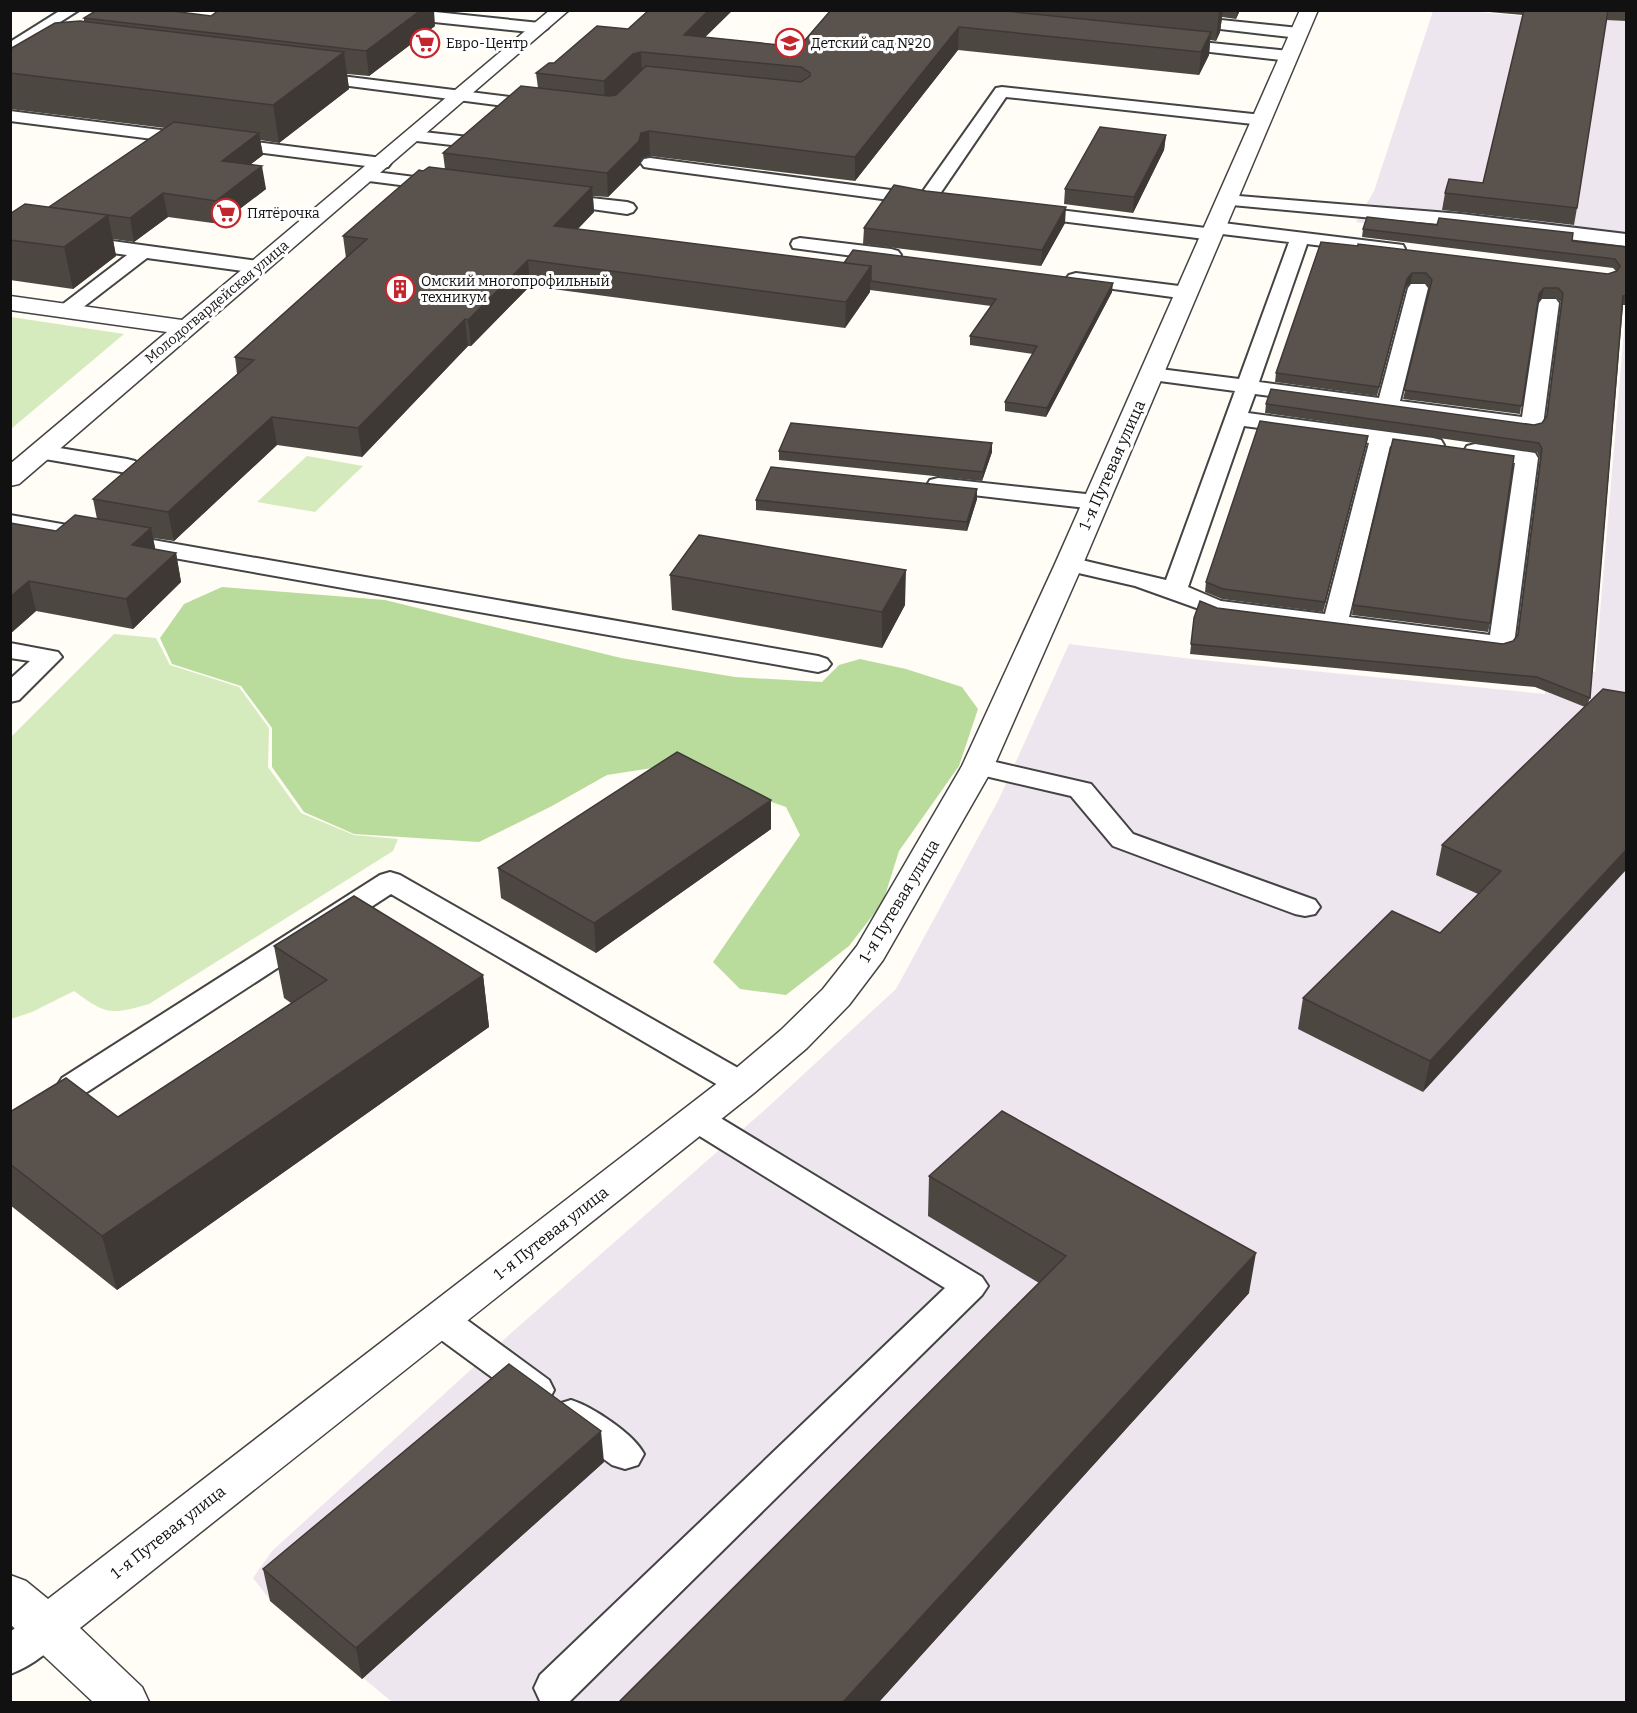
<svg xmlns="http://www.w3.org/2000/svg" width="1637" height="1713" font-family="Bitter,serif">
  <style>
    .industrial { fill: #eee6ef }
    .green { fill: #d5ebbd }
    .forest { fill: #b9dc9c }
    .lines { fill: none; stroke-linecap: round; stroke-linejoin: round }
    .service-casing { stroke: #444; stroke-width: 4 }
    .tertiary-casing { stroke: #444; stroke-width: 3 }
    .service { fill: #fff; fill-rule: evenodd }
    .tertiary { fill: #fff; fill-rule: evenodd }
    .wall { fill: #4d4742 }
    .shaded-wall { fill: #3f3936 }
    .building { fill: #5a524d; stroke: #3f3936; stroke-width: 1.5 }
    .labels { text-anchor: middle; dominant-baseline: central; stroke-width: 6; stroke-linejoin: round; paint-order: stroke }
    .far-poi-label { font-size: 14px; fill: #111; stroke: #fff; text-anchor: start }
    .far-street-label { font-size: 14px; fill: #111; stroke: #fff }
    .street-label { font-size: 16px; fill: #111; stroke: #fff }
  </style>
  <rect width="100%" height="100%" fill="#fffdf5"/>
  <path class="industrial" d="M 1433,11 L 1467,11 L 1536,17 L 1537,14 L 1626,21 L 1626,254 L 1356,222 L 1374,191 Z
    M 1626,307 L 1626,1702 L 392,1702 L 271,1601 L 253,1578 L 272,1551 L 510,1334 L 768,1107 L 896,989 L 999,799 L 1069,644 L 1192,659 L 1545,694 L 1543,665 L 1595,672 Z"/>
  <path class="green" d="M 10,317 L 11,317 L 124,334 L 11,429 Z
    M 307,456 L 363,466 L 315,512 L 257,502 Z
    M 114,634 L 156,638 L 170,665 L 239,687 L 269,728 L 268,767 L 301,813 L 354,835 L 398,839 L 393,851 L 149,1004 C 110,1015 107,1015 74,991 L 32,1012 L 11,1019 L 11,737 Z"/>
  <path class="forest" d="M 222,587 L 385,600 L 621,658 L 735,677 L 822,682 L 839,665 L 860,659 L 906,669 L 962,687 L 978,709 L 959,766 L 899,851 L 883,902 L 849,946 L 786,995 L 740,989 L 713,962 L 800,835 L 786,807 L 665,766 L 607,775 L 552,806 L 479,842 L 354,834 L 304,812 L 272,767 L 272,728 L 241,686 L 172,664 L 160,638 L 184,604 Z"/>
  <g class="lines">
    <g class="service-casing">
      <path id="service" d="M 61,10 L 79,10 L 10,54 L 10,42 Z
        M 390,10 L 416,10 L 540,23 L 548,28 L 540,33 L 396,18 L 391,16 L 388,13 Z
        M 1182,16 L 1299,28 L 1307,33 L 1299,38 L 1177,24 L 1174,21 L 1177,18 Z
        M 1172,39 L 1289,51 L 1297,56 L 1289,61 L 1166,47 L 1164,44 Z
        M 309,72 L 543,101 L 551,106 L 543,111 L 303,80 L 301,77 Z
        M 1002,87 L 1262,115 L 1268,116 L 1270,120 L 1268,124 L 1262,125 L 1006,97 L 933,204 L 927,205 L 650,168 L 644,167 L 641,163 L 644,159 L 650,158 L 921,194 L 996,88 Z
        M 10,111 L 382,158 L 388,159 L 391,163 L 388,167 L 382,168 L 10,121 Z
        M 414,131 L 469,137 L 475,138 L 478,142 L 475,146 L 469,147 L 408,140 L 405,136 L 408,132 Z
        M 367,171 L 447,181 L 453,182 L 456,186 L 453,190 L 447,191 L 361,180 L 358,176 L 361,172 Z
        M 555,194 L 627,202 L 633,204 L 636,208 L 633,212 L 627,214 L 549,203 L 546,199 L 549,195 Z
        M 1227,195 L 1461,214 L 1626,234 L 1626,246 L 1461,226 L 1221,204 L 1218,200 L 1221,196 Z
        M 1027,206 L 1206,228 L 1208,224 L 1215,222 L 1403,245 L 1405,249 L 1403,253 L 1396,255 L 1307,244 L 1259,382 L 1379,398 L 1408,288 L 1411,284 L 1425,284 L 1428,288 L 1400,401 L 1522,417 L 1539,303 L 1542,299 L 1556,299 L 1559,303 L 1543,425 L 1540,430 L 1532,432 L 1255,394 L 1248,413 L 1433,438 L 1441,440 L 1444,445 L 1441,450 L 1433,452 L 1390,446 L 1349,617 L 1490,635 L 1515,463 L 1467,456 L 1464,451 L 1467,446 L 1475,444 L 1535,453 L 1538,458 L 1514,644 L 1510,649 L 1501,652 L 1216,615 L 1135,586 L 1061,569 L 1057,564 L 1061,559 L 1069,557 L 1166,580 L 1235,391 L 1152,380 L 1145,378 L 1142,374 L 1145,370 L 1152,368 L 1239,379 L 1289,242 L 1222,234 L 1220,238 L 1213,240 L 1020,216 L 1018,212 L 1020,208 ZM 1244,426 L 1369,443 L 1325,614 L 1221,601 L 1188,587 Z
        M 10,227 L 258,261 L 265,263 L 268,267 L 265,271 L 258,273 L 147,258 L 73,315 L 59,315 L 56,311 L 59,307 L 127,255 L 10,239 Z
        M 800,238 L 891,249 L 898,251 L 901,255 L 898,259 L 891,261 L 793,248 L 791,244 L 793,240 Z
        M 1076,273 L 1187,287 L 1194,289 L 1197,293 L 1194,297 L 1187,299 L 1069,283 L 1066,279 L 1069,275 Z
        M 41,445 L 127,459 L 135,461 L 138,466 L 135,471 L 127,473 L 33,457 L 30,452 L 33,447 Z
        M 938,478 L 1095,495 L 1103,497 L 1106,502 L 1103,507 L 1095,509 L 930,490 L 927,485 L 930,480 Z
        M 10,515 L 818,656 L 827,659 L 831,664 L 827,669 L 818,672 L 10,529 Z
        M 10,643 L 58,652 L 62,657 L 19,700 L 10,702 L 10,679 L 30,661 L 10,658 Z
        M 978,758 L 1091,784 L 1133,834 L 1315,900 L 1320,907 L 1315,914 L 1305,916 L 1295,914 L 1113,846 L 1071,796 L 968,772 L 964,766 L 968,760 Z
        M 390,872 L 400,875 L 752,1076 L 757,1084 L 752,1092 L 741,1095 L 730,1092 L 391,894 L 84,1094 L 73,1097 L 62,1094 L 57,1086 L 62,1078 L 380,875 Z
        M 697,1108 L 709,1111 L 982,1277 L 988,1286 L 982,1295 L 570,1701 L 544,1702 L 540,1701 L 534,1688 L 540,1675 L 945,1288 L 685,1127 L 681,1119 L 685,1111 Z
        M 439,1305 L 452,1309 L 549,1380 L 554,1390 L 549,1400 L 536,1405 L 523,1400 L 426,1329 L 421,1319 L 426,1309 Z
        M 571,1400 C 593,1407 634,1434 644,1454 L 638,1465 L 625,1469 L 612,1465 L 558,1426 L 552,1415 L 558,1404 Z
        M 47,1609 L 61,1614 L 67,1627 C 57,1648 32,1666 10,1674 L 10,1632 L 33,1614 Z"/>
    </g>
    <g class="tertiary-casing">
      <path id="tertiary" d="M 550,10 L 569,10 L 19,484 L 10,486 L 10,464 L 167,332 L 10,310 L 10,296 L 182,320 Z
        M 1300,10 L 1318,10 L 1083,564 L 994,766 L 883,960 L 849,1005 L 807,1048 L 754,1093 L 80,1628 L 142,1687 L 149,1702 L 93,1702 L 10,1624 L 10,1575 L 26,1581 L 48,1599 L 728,1075 L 781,1030 L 823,989 L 857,946 L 962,766 L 1055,564 Z"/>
    </g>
    <use href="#service" class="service"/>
    <use href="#tertiary" class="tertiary"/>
  </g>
  <path class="wall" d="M 831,10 L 1240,10 L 1236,19 L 1222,17 L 1220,32 L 1216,41 L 1210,40 L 1209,55 L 1199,75 L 958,50 L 855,181 L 650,156 L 642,158 L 640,165 L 608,197 L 593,196 L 594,212 L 578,229 L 844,263 L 1112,292 L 1046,417 L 1005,411 L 1005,402 L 1033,354 L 970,345 L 970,336 L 991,306 L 870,290 L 870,292 L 845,328 L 530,286 L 471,346 L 468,346 L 362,457 L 277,445 L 174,541 L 153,538 L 155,549 L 176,553 L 181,582 L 133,629 L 36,611 L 10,634 L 10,523 L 56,531 L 97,519 L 93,499 L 237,374 L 235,357 L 346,258 L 343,236 L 423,171 L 445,169 L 443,153 L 538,88 L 536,73 L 554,63 L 706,37 L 799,47 Z
    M 1467,10 L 1626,10 L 1626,21 L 1606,20 L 1577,208 L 1574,225 L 1442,210 L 1445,193 L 1483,183 L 1523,15 Z
    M 211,16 L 435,26 L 369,76 L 347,74 L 349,89 L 279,143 L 260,140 L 263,155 L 251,164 L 266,189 L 220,224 L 168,217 L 134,242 L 113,239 L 116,256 L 73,289 L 10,280 L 10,214 L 49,207 L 165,128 L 10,109 L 10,49 L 84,22 L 84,18 Z
    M 1166,135 L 1164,150 L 1133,213 L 1064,204 L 1065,189 Z
    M 1065,223 L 1041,266 L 863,244 L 864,228 Z
    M 1363,229 L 1572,241 L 1626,247 L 1626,305 L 1623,305 L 1590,698 L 1588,703 L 1423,1092 L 1298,1029 L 1303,998 L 1440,933 L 1478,894 L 1436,875 L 1442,845 L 1585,707 L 1535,687 L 1190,654 L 1194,618 L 1217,608 L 1503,644 L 1513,641 L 1517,636 L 1540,458 L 1537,452 L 1265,413 L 1266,404 L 1534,425 L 1542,423 L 1546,418 L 1561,302 L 1556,297 L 1542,297 L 1537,302 L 1520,414 L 1403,399 L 1430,288 L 1425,282 L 1411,282 L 1406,287 L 1377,396 L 1275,382 L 1276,373 L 1321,242 L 1608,274 L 1616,271 L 1613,268 L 1362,237 Z
    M 1368,436 L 1366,445 L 1323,612 L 1222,599 L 1205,592 L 1206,582 Z
    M 992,443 L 992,452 L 982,481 L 779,460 L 779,451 Z
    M 977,489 L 977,499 L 967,531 L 756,510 L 756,500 Z
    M 670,575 L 905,605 L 882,648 L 672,610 Z
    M 1353,605 L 1490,623 L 1488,632 L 1352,615 Z
    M 771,829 L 596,953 L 501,898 L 498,868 Z
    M 274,946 L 483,975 L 489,1027 L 117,1290 L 10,1205 L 10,1112 L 118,1117 L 291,1003 L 284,998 Z
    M 929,1176 L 1249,1293 L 879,1702 L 619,1702 L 1039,1283 L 928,1216 Z
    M 604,1462 L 362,1679 L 270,1601 L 263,1569 Z"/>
  <path class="shaded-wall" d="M 421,10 L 434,10 L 435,26 L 369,76 L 366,51 Z
    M 709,10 L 733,10 L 686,56 L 684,35 Z
    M 1219,10 L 1223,10 L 1220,32 L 1216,41 Z
    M 1237,10 L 1240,10 L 1236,19 Z
    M 959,27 L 958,50 L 855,181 L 855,157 Z
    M 1211,32 L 1209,55 L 1199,75 L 1201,52 Z
    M 344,52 L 349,89 L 279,143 L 273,105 Z
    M 641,52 L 642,75 L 605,105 L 604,81 L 633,54 Z
    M 649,131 L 650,156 L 642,158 L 640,165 L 608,197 L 607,173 L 641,133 Z
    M 259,133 L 263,155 L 226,183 L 222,161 Z
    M 1166,135 L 1164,150 L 1133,213 L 1134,197 Z
    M 262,166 L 266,189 L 220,224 L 216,201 Z
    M 592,187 L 594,212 L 556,251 L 554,226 Z
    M 163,193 L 168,217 L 134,242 L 130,218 Z
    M 1066,207 L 1065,223 L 1041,266 L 1042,250 Z
    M 108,215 L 116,256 L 73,289 L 64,247 Z
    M 528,260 L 530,286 L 471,346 L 468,320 Z
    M 871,266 L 870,292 L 845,328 L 846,302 Z
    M 1412,273 L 1411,282 L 1406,287 L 1377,396 L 1379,387 L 1407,279 Z
    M 1113,283 L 1112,292 L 1046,417 L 1047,408 Z
    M 1544,288 L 1542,297 L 1537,303 L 1539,294 Z
    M 465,319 L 468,346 L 362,457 L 358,428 Z
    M 272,417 L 277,445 L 174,541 L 168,512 Z
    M 1368,436 L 1366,445 L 1323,612 L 1325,602 Z
    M 992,443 L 992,452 L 982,481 L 983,472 Z
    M 977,489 L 977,499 L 967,531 L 967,522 Z
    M 151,528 L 157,557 L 132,545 Z
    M 176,553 L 181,582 L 133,629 L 126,599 Z
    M 906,570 L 905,605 L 882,648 L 882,612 Z
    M 29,581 L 36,611 L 10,634 L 10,597 Z
    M 771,800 L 771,829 L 596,953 L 594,923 Z
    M 1626,850 L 1626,870 L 1423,1092 L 1430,1061 Z
    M 483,975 L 489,1027 L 117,1290 L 102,1236 Z
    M 1256,1253 L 1249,1293 L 879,1702 L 843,1702 Z
    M 601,1431 L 604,1462 L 362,1679 L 356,1648 Z"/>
  <path class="building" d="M 97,10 L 164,10 L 211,16 L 219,10 L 421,10 L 366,51 L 84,18 Z
    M 649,10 L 709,10 L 684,35 L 799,47 L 831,10 L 995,10 L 1211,32 L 1201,52 L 959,27 L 855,157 L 649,131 L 641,133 L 639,141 L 607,173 L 443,153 L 521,86 L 609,96 L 616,95 L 646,66 L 801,82 L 810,76 L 810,73 L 801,67 L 641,52 L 633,54 L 604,81 L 536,73 L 549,63 L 554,63 L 597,26 L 628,29 Z
    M 1524,10 L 1608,10 L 1577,208 L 1445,193 L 1449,179 L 1483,183 Z
    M 80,21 L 344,52 L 273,105 L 10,73 L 10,49 L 55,23 Z
    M 174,122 L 259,133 L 222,161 L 262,166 L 216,201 L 163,193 L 130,218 L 49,207 Z
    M 1100,127 L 1166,135 L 1134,197 L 1065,189 Z
    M 429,167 L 592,187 L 554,226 L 871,266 L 846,302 L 528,260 L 468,320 L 465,319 L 358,428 L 272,417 L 168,512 L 93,499 L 254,360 L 235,357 L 367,239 L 343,236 L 419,170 L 423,171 Z
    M 894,185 L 926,191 L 1066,207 L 1042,250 L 864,228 Z
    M 25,204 L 108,215 L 64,247 L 10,240 L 10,214 Z
    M 1367,217 L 1437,225 L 1439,218 L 1573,233 L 1572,241 L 1626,247 L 1626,296 L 1623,296 L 1590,698 L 1537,677 L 1191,644 L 1194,618 L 1200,601 L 1217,608 L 1503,644 L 1513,641 L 1518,635 L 1542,449 L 1539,443 L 1266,404 L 1271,389 L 1534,425 L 1542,423 L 1547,416 L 1563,293 L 1558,288 L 1544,288 L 1539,294 L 1522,406 L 1404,390 L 1432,280 L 1426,273 L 1412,273 L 1407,279 L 1379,387 L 1276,373 L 1321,242 L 1358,246 L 1358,244 L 1608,274 L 1617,271 L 1620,266 L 1615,259 L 1363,229 Z
    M 853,250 L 1113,283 L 1047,408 L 1005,402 L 1037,346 L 970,336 L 996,299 L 871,281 L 871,266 L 844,263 Z
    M 1260,421 L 1368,436 L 1325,602 L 1223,589 L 1206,582 Z
    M 791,423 L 992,443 L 983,472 L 779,451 Z
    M 1393,439 L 1514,456 L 1490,623 L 1353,605 Z
    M 771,467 L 977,489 L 967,522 L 756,500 Z
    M 75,515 L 151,528 L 132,545 L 176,553 L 126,599 L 29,581 L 10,597 L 10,523 L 56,531 Z
    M 699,535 L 906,570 L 882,612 L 670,575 Z
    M 1603,689 L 1626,693 L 1626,850 L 1430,1061 L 1303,998 L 1392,911 L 1440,933 L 1501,871 L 1442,845 Z
    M 677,752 L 771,800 L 594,923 L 498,868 Z
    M 354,896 L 483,975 L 102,1236 L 10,1164 L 10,1112 L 66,1078 L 118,1117 L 327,980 L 274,946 Z
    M 1002,1111 L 1256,1253 L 843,1702 L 619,1702 L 1066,1256 L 929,1176 Z
    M 509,1364 L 601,1431 L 356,1648 L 263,1569 Z"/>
  <defs>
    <g id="supermarket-ring" transform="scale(1.5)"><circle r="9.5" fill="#fff" stroke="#c4262e" stroke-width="1.5"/><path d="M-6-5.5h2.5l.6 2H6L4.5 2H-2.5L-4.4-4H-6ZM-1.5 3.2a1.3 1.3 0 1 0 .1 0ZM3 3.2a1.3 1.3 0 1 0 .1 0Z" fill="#c4262e"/></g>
    <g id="school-ring" transform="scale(1.5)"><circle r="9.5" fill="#fff" stroke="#c4262e" stroke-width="1.5"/><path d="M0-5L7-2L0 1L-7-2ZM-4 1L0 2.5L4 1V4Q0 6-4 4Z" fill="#c4262e"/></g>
    <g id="building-ring" transform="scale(1.5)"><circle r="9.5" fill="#fff" stroke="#c4262e" stroke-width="1.5"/><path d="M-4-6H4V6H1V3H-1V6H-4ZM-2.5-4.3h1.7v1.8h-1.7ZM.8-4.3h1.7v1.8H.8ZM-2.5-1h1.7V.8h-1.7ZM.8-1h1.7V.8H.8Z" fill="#c4262e"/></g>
  </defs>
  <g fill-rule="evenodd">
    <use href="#supermarket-ring" x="425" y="43"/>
    <use href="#school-ring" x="790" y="43"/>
    <use href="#supermarket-ring" x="226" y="213"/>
    <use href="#building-ring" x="400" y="289"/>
  </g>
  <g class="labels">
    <g class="far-poi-label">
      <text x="446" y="43">Евро-Центр</text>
      <text x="811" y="43">Детский сад №20</text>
      <text x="247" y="213">Пятёрочка</text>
      <text x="421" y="281">Омский многопрофильный<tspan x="421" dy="16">техникум</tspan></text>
    </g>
    <g class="far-street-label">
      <text transform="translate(217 302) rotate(-40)">Молодогвардейская улица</text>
    </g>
    <g class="street-label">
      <text transform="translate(1112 465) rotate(-66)">1-я Путевая улица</text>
      <text transform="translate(899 901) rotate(-59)">1-я Путевая улица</text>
      <text transform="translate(551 1233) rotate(-38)">1-я Путевая улица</text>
      <text transform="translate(168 1532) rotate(-38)">1-я Путевая улица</text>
    </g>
  </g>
  <rect width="1637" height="1713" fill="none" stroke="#111111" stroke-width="24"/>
</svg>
